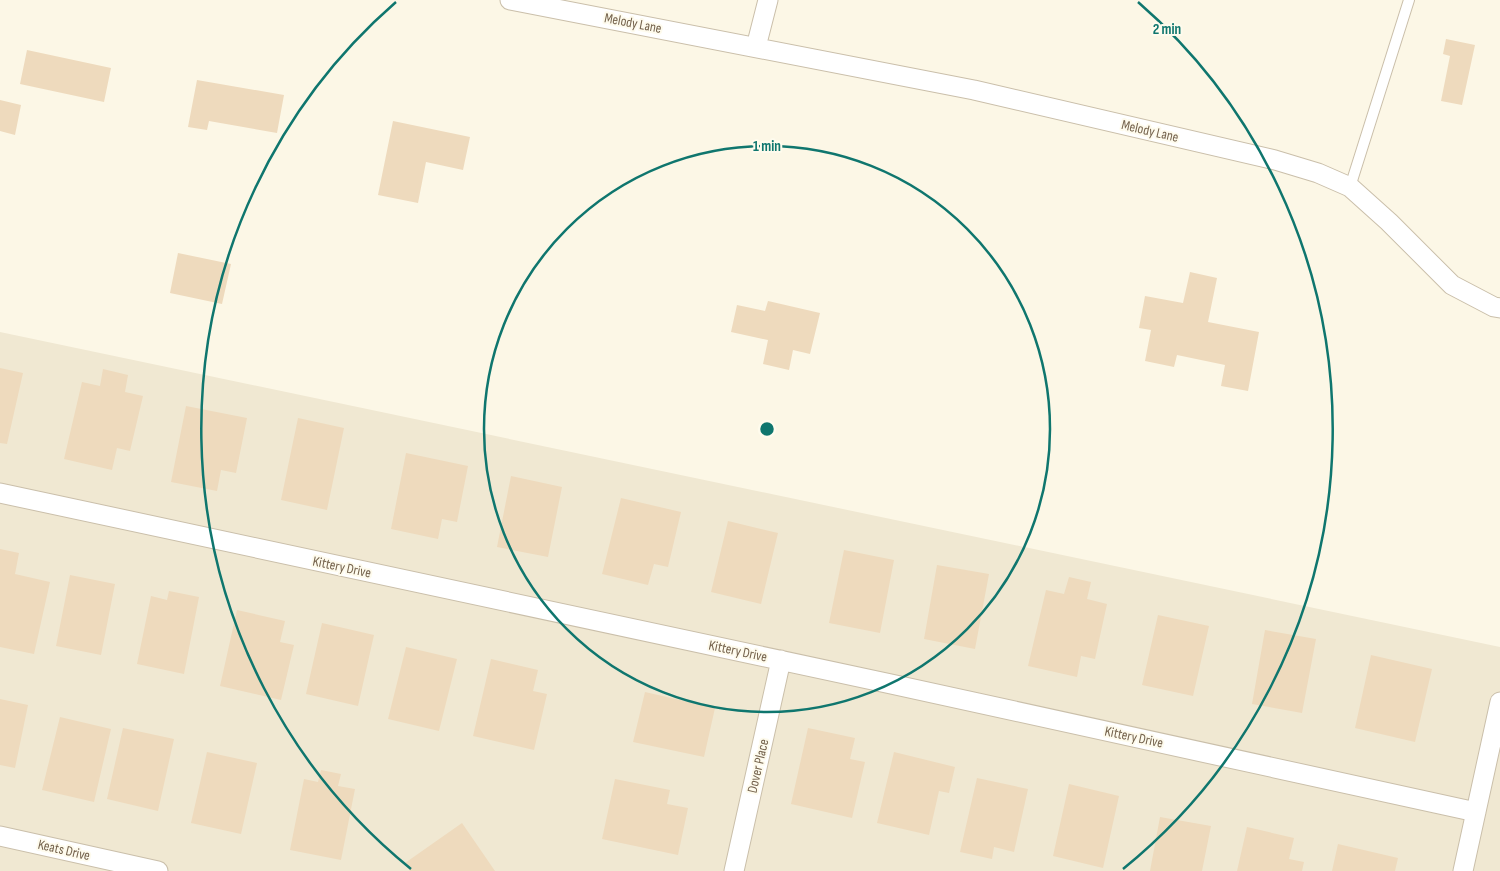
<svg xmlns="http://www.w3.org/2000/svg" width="1500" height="871" font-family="'Sofia Sans Condensed',sans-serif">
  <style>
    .residential { fill: #f0e8d2 }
    .building { fill: #eedabd }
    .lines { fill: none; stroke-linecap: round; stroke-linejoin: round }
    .service-casing { stroke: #cabfaa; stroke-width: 12 }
    .minor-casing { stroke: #cabfaa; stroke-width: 21 }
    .service { stroke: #fff; stroke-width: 10 }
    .minor { stroke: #fff; stroke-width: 19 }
    .ring { fill: none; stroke: #0f766e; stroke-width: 2.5 }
    .labels { text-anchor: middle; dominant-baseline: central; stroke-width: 4; stroke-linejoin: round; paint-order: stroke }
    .street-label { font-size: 14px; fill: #74624c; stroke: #fefbed }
    .centre { fill: #0f766e; stroke: #fefbed; stroke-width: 2.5 }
    .ring-label { font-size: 15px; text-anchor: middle; font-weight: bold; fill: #0f766e; stroke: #fefbed; stroke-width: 4; stroke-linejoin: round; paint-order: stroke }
  </style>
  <rect width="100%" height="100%" fill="#fcf7e6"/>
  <path class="residential" d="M 0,332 L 1500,647 L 1500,871 L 0,871 Z"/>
  <path class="building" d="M 1446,39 L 1475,45 L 1462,105 L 1441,101 L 1450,56 L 1443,54 Z
    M 27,50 L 111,68 L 104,102 L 20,84 Z
    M 197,80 L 284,95 L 277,133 L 209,121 L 207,130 L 188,127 Z
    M 0,100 L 21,105 L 15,135 L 0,131 Z
    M 393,121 L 470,137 L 463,170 L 426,162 L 418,203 L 378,195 Z
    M 178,253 L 231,264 L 222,304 L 170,293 Z
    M 1190,272 L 1217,278 L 1208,322 L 1259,332 L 1248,391 L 1221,386 L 1225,365 L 1177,355 L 1174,367 L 1145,361 L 1151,330 L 1139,328 L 1145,296 L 1183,303 Z
    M 768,301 L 820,313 L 810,354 L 793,350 L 789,370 L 763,364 L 768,340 L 731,332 L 737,305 L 765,311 Z
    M 0,368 L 23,373 L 7,444 L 0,443 Z
    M 103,369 L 128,375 L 125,392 L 143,396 L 130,451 L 117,448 L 112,470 L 64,459 L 82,382 L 100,386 Z
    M 186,406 L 247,418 L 236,473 L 221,470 L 217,491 L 171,482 Z
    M 298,418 L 344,428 L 327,510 L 281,500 Z
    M 406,453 L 468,466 L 457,522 L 442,519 L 438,539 L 391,529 Z
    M 511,476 L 562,487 L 548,557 L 497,547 Z
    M 621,498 L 681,512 L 668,567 L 654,564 L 648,585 L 602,574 Z
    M 728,521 L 778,533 L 761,604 L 711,592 Z
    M 0,549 L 19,553 L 15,574 L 50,582 L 34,654 L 0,647 Z
    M 844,550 L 894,560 L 880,633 L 829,623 Z
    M 937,565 L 989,574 L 975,649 L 924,639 Z
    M 70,575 L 115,584 L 101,655 L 56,646 Z
    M 1069,577 L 1091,582 L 1087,599 L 1107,604 L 1095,659 L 1081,656 L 1077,677 L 1028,666 L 1046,590 L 1064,594 Z
    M 169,591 L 199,597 L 184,674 L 137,664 L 151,596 L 167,600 Z
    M 237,610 L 285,621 L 280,642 L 294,645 L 281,700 L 220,686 Z
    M 1158,615 L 1209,626 L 1193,696 L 1142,685 Z
    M 322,623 L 374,635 L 358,706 L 306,694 Z
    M 1265,630 L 1316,639 L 1302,713 L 1252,704 Z
    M 406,647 L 457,659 L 439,731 L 388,719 Z
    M 1371,655 L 1432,669 L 1415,742 L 1355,728 Z
    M 491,659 L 538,670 L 533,691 L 547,694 L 534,750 L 473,736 Z
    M 645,692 L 715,708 L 704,757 L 633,742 Z
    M 0,699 L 28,705 L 15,768 L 0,765 Z
    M 60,717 L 111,729 L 94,802 L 42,790 Z
    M 123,728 L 174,739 L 158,811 L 107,799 Z
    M 808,728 L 855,738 L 850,759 L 865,762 L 852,818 L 791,804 Z
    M 207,752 L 257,763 L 241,834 L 191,823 Z
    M 894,752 L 955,767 L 949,793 L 939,791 L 929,835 L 877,823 Z
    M 321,770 L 341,774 L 338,786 L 355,789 L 341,860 L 290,850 L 304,779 L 318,782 Z
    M 977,778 L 1028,789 L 1014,852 L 994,847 L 992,859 L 960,852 Z
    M 615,779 L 670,790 L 667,804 L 688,808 L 678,855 L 602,839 Z
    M 1069,784 L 1119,796 L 1103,868 L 1053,856 Z
    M 1160,817 L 1211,826 L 1202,871 L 1150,871 Z
    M 462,823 L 495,871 L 410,871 L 405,863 Z
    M 1247,827 L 1294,838 L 1289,859 L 1304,862 L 1302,871 L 1237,871 Z
    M 1338,844 L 1398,858 L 1395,871 L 1332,871 Z"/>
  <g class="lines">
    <g class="service-casing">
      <path id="service" d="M 1350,187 L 1409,0"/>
    </g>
    <g class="minor-casing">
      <path id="minor" d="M 510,0 L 974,90 L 1275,160 L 1318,173 L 1350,187 L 1389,222 L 1452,285 L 1494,307 L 1500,308
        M 756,47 L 768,0
        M 0,493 L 891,684 L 1476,812
        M 0,836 L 158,871
        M 734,871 L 781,660
        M 1463,871 L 1500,702"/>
    </g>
    <use href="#service" class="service"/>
    <use href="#minor" class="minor"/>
  </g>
  <g class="ring">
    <circle cx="767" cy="429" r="283"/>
    <path d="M411 869A566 566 0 0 1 396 2M1138 2A566 566 0 0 1 1123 869"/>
  </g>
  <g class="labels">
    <g class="street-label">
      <text transform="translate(633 23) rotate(11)">Melody Lane</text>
      <text transform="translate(1150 131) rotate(13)">Melody Lane</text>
      <text transform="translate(342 567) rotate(12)">Kittery Drive</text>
      <text transform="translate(738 651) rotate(12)">Kittery Drive</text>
      <text transform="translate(1134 737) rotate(12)">Kittery Drive</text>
      <text transform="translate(758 766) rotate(-77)">Dover Place</text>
      <text transform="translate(64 850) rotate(13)">Keats Drive</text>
    </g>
  </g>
  <circle cx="767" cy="429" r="8" class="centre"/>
  <g class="ring-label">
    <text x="1167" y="34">2 min</text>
    <text x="767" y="151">1 min</text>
  </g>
</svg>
